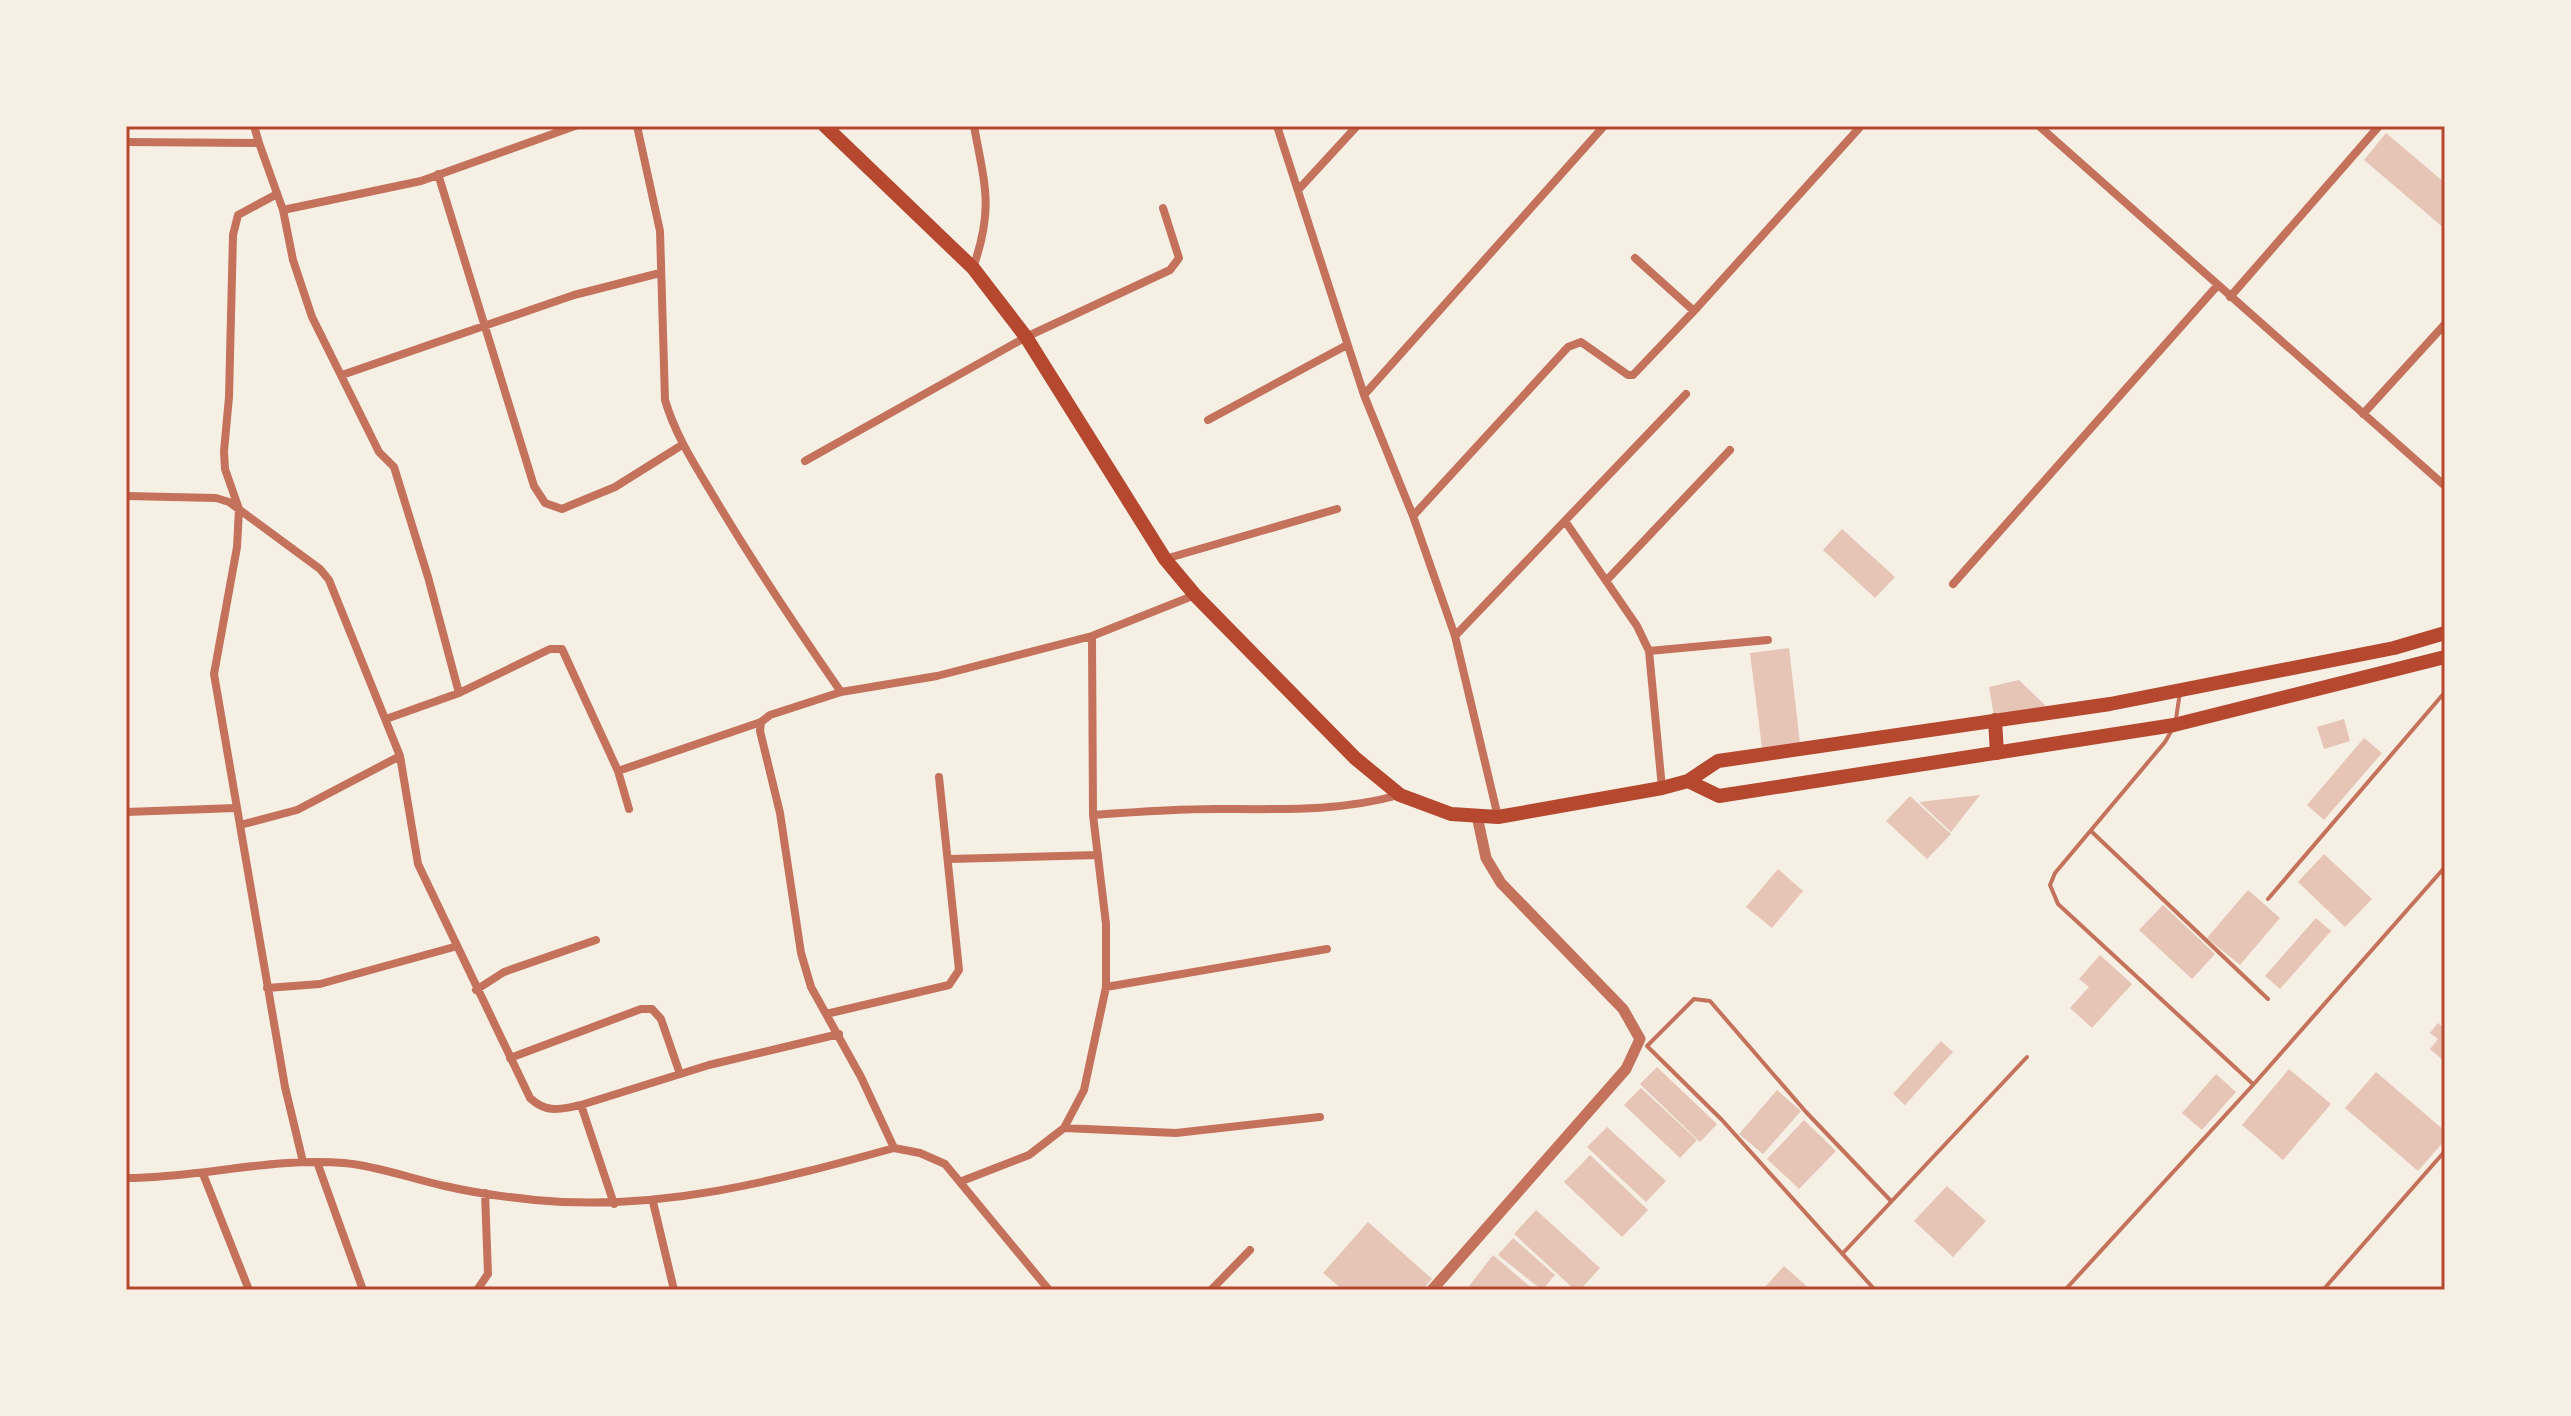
<svg xmlns="http://www.w3.org/2000/svg" width="2571" height="1416" font-family="'PT Sans',sans-serif">
  <style>
    .building { fill: #e6c5b7 }
    .lines { fill: none; stroke-linecap: round; stroke-linejoin: round }
    .service { stroke: #c5725c; stroke-width: 4 }
    .minor { stroke: #c5725c; stroke-width: 8 }
    .tertiary { stroke: #c5725c; stroke-width: 11 }
    .primary { stroke: #b5482f; stroke-width: 14 }
    .neatline { fill: none; stroke: #b5482f; stroke-width: 3 }
  </style>
  <rect width="100%" height="100%" fill="#f6efe4"/>
  <path class="building" d="M 2386,133 L 2445,183 L 2445,229 L 2364,160 Z
    M 1842,529 L 1895,577 L 1875,598 L 1823,550 Z
    M 1789,648 L 1800,743 L 1762,748 L 1750,653 Z
    M 2019,680 L 2046,706 L 1994,716 L 1989,687 Z
    M 2344,719 L 2350,741 L 2324,749 L 2317,727 Z
    M 2364,738 L 2382,753 L 2324,820 L 2307,805 Z
    M 1980,795 L 1951,832 L 1919,802 Z
    M 1910,796 L 1951,834 L 1927,859 L 1886,821 Z
    M 2324,854 L 2372,899 L 2345,927 L 2298,882 Z
    M 1778,869 L 1803,891 L 1772,928 L 1746,907 Z
    M 2248,890 L 2280,918 L 2240,965 L 2207,938 Z
    M 2163,905 L 2215,954 L 2192,979 L 2139,930 Z
    M 2316,918 L 2331,931 L 2280,989 L 2265,976 Z
    M 2100,955 L 2132,984 L 2092,1028 L 2070,1008 L 2089,987 L 2079,979 Z
    M 2438,1023 L 2445,1029 L 2445,1062 L 2430,1049 L 2438,1039 L 2430,1033 Z
    M 1941,1041 L 1953,1052 L 1905,1105 L 1893,1094 Z
    M 1657,1067 L 1717,1124 L 1700,1142 L 1640,1084 Z
    M 2289,1069 L 2331,1104 L 2283,1160 L 2242,1125 Z
    M 2376,1072 L 2445,1131 L 2445,1140 L 2418,1171 L 2345,1108 Z
    M 2216,1074 L 2236,1092 L 2202,1130 L 2182,1113 Z
    M 1641,1088 L 1697,1140 L 1680,1158 L 1624,1105 Z
    M 1777,1090 L 1801,1111 L 1763,1154 L 1739,1134 Z
    M 1804,1120 L 1836,1151 L 1799,1189 L 1767,1159 Z
    M 1607,1127 L 1666,1181 L 1646,1202 L 1587,1147 Z
    M 1590,1155 L 1648,1210 L 1622,1237 L 1564,1182 Z
    M 1947,1186 L 1986,1221 L 1953,1257 L 1914,1221 Z
    M 1536,1210 L 1600,1268 L 1580,1290 L 1575,1290 L 1514,1234 Z
    M 1368,1222 L 1432,1279 L 1422,1290 L 1343,1290 L 1323,1273 Z
    M 1513,1238 L 1555,1275 L 1542,1290 L 1498,1255 Z
    M 1493,1255 L 1534,1290 L 1466,1290 Z
    M 1784,1266 L 1811,1290 L 1770,1290 L 1766,1286 Z"/>
  <g class="lines">
    <path class="service" d="M 2176,719 L 2180,692
      M 2173,728 L 2165,742 L 2055,873 L 2050,885 L 2058,904 L 2253,1084
      M 2092,832 L 2268,999
      M 2268,899 L 2445,692
      M 1647,1046 L 1694,999 L 1710,1001 L 1806,1112 L 1891,1201
      M 1647,1046 L 1722,1120 L 1875,1290
      M 1844,1252 L 2027,1057
      M 2065,1290 L 2253,1085 L 2445,867
      M 2323,1290 L 2445,1151"/>
    <path class="minor" d="M 637,126 L 660,231 L 665,400 C 675,434 693,462 711,492 C 752,561 796,627 841,692
      M 1277,126 L 1364,395 L 1413,516 L 1455,636 L 1498,817
      M 2039,126 L 2445,486
      M 126,142 L 259,143 L 254,126
      M 259,143 L 283,210 L 293,260 L 312,317 L 379,452 L 394,467 L 428,577 L 459,693 L 386,719
      M 438,174 L 534,486 L 545,503 L 562,509 L 569,506 L 615,487 L 682,445
      M 1299,189 L 1357,126
      M 277,194 L 238,215 L 233,235 L 229,397 L 224,451 L 225,469 L 239,509 L 237,547 L 214,674 L 285,1087 L 303,1162
      M 283,210 L 421,181 L 575,126
      M 1635,258 L 1694,311 L 1861,126
      M 973,268 C 994,208 985,186 974,126
      M 2230,297 L 2379,126
      M 342,375 L 574,295 L 660,273
      M 1364,395 L 1604,126
      M 2363,414 L 2445,324
      M 1208,420 L 1347,345
      M 805,461 L 1026,337 L 1170,270 L 1179,258 L 1163,208
      M 126,496 L 216,498 L 229,502 L 320,569 L 329,580 L 400,756 L 418,864 L 530,1098 C 547,1114 560,1109 581,1105 L 614,1204
      M 1413,516 L 1568,347 L 1581,342 L 1628,375 L 1633,375 L 1694,311
      M 1565,521 L 1637,626 L 1649,651 L 1662,788
      M 1165,559 L 1337,509
      M 1606,581 L 1730,450
      M 1953,584 L 2217,286
      M 1195,595 L 1092,636 L 1093,815 C 1134,812 1175,809 1216,809 C 1279,809 1338,812 1399,795
      M 1455,636 L 1686,394
      M 1649,651 L 1768,640
      M 459,693 L 550,649 L 562,649 L 618,771 L 761,722
      M 618,771 L 629,809
      M 126,812 L 236,808
      M 240,825 L 297,810 L 400,756
      M 948,859 L 1098,855
      M 1106,987 L 1327,949
      M 267,988 L 320,984 L 454,947
      M 476,990 L 504,972 L 596,940
      M 826,1014 L 949,985 L 959,970 L 939,777
      M 510,1058 L 641,1009 L 652,1009 L 661,1019 L 680,1074
      M 581,1105 L 709,1065 L 839,1034
      M 1064,1128 L 1176,1133 L 1320,1117
      M 894,1148 L 861,1077 L 811,987 L 801,953 L 780,813 L 760,731 L 761,722 L 770,715 L 841,692 L 937,676 L 1092,636
      M 317,1162 L 363,1290
      M 203,1174 L 249,1290
      M 126,1178 C 199,1178 272,1157 344,1163 C 378,1166 412,1179 445,1186 C 474,1193 506,1197 535,1200 C 659,1212 776,1181 894,1148 L 920,1153 L 945,1164 L 1049,1290
      M 962,1181 L 1029,1155 L 1064,1128 L 1084,1090 L 1106,987 L 1106,924 L 1093,815
      M 653,1202 L 674,1290
      M 477,1290 L 488,1274 L 485,1193
      M 1211,1290 L 1250,1250"/>
    <path class="tertiary" d="M 1432,1290 L 1626,1069 L 1640,1039 L 1623,1009 L 1501,883 L 1486,858 L 1477,816"/>
    <path class="primary" d="M 825,126 L 973,268 L 1026,337 L 1165,559 L 1195,595 L 1355,758 L 1400,795 L 1451,814 L 1498,817 L 1662,788 L 1688,781 L 1718,761 L 2110,704 L 2394,648 L 2445,633
      M 1995,720 L 1997,753
      M 1688,781 L 1719,796 L 2174,725 L 2445,657"/>
  </g>
  <rect width="2571" height="1416" fill="none" stroke="#f6efe4" stroke-width="256"/>
  <rect x="128" y="128" width="2315" height="1160" class="neatline"/>
</svg>
